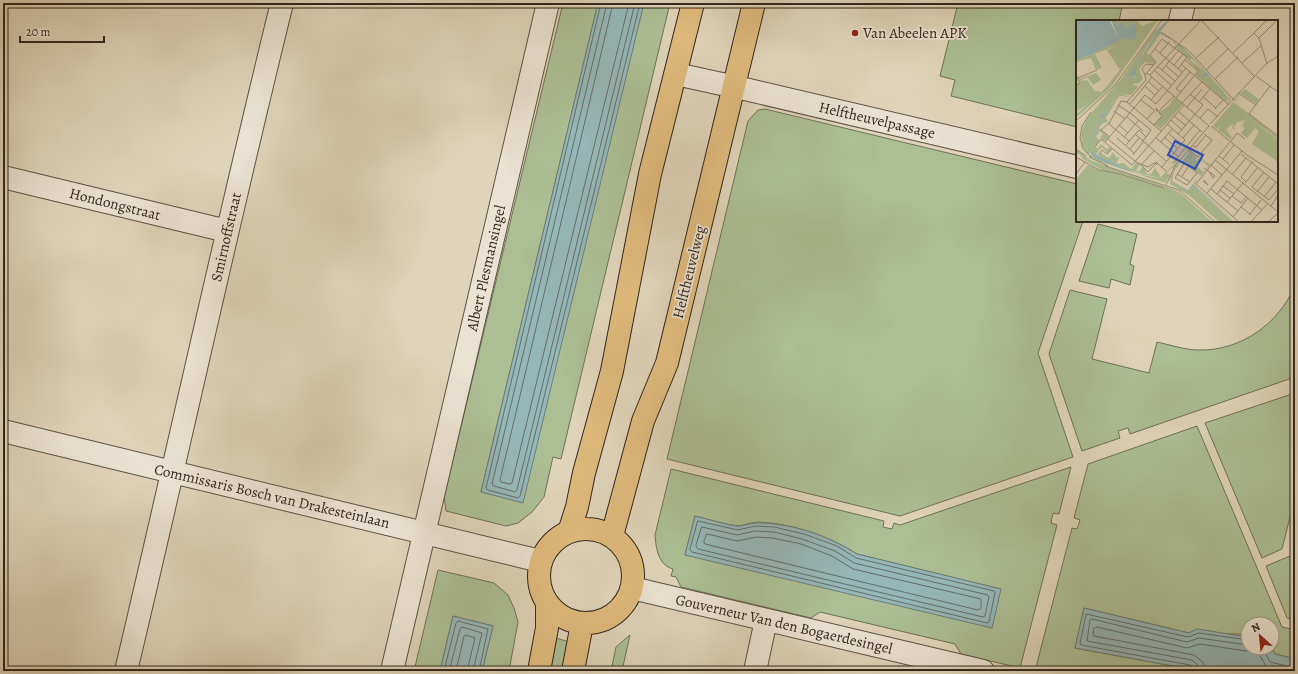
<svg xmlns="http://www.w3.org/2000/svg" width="1298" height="674" font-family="Alegreya,serif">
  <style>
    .green { fill: #acbe94; stroke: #6f7258; fill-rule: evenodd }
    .water { fill: #95b7b7; stroke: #6d7d79 }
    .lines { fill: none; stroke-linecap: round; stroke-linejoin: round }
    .shore { stroke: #646f6a; stroke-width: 1 }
    .minor-casing { stroke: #5d5244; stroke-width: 24 }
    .major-casing { stroke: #32271d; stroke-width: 24 }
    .minor { stroke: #eae3d2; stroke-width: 22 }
    .major { stroke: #e0ba7c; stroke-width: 22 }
    .poi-dot { fill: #8f2418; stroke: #eae3d2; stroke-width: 1.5 }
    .labels { text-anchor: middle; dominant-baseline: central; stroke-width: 3.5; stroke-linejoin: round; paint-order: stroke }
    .poi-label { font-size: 15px; fill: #32271d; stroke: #eae3d2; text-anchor: start }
    .street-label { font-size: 15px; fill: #32271d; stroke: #eae3d2 }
    .inset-road { fill: none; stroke: #9a8f7b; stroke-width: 1 }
    .view { fill: #1d4ed8; fill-opacity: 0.15; stroke: #1d4ed8; stroke-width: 2 }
    .inset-edge { fill: none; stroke: #32271d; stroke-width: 2 }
  </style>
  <rect width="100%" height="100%" fill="#dfd4b9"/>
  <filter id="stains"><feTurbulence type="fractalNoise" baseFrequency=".005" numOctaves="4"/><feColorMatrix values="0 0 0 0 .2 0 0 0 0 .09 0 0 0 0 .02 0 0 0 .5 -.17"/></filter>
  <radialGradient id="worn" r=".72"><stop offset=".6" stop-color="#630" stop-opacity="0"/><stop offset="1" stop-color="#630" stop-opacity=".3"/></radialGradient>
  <path class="green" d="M 563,3 L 598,3 L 481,492 L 643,3 L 670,3 L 561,459 L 553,457 L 544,497 L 532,512 L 518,523 L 506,526 L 446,511 L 444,497 Z
    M 958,3 L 1123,3 L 1119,21 L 1077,21 L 1077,127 L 951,96 L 955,80 L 940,76 Z
    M 765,109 L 1077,184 L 1077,221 L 1083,221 L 1038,353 L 1073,457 L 900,516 L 667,459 L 748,121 L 758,110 Z
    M 1098,224 L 1137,234 L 1130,264 L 1134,266 L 1130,285 L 1111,279 L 1109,288 L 1079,281 Z
    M 1295,285 L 1295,377 L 1130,434 L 1128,428 L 1118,431 L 1120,438 L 1082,451 L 1049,354 L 1070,290 L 1107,299 L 1092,359 L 1149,373 L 1157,342 C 1171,345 1185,350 1199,350 C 1241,351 1280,323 1295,285 Z
    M 1295,393 L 1295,497 L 1282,549 L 1262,558 L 1205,423 Z
    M 1197,426 L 1282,627 L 1295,630 L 1295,659 L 1275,654 L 1272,648 L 1272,624 L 1248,624 L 1248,637 L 1239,634 L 1189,633 L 1084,608 L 1075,648 L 1200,671 L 1035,671 L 1072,528 L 1077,529 L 1080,520 L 1074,518 L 1088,464 Z
    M 1071,467 L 1059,514 L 1053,513 L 1051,523 L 1057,525 L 1020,668 L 961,654 L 955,644 L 820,612 L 811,618 L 681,587 L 676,577 L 671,576 L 673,569 C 658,565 656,548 655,535 L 671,469 L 884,521 L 883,527 L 892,529 L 894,523 L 900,525 ZM 695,516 C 708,519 723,524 737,526 C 744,526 751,522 758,522 C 793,524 827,535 857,554 L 1000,589 L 685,555 Z
    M 1295,554 L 1295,620 L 1287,618 L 1266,566 Z
    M 438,570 L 494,583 L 508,595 L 514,608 L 518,622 L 509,671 L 482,671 L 493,626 L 453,616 L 440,671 L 414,671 Z
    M 630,635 L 622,671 L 611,671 L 616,647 Z
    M 556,638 L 569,642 L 565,670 L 550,667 Z"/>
  <path class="water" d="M 598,3 L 644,3 L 523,503 L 481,492 Z
    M 695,516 C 708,519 723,524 737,526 C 745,526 753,522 761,523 C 795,524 828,536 857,554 L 1001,589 L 992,628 L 685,555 Z
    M 1084,608 L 1189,633 L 1197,629 L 1248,637 L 1248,648 L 1272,648 L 1275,654 L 1295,659 L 1295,671 L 1200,671 L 1075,648 Z
    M 453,616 L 493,626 L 482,671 L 440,671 Z"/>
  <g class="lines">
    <path class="shore" d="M 601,3 L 486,488 L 488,490 L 518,498 L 520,496 L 640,3
      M 607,3 L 492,484 L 494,486 L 515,492 L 517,490 L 635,3
      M 613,3 L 500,480 L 501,482 L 510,484 L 512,483 L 629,3
      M 698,521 L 738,530 L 755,526 L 774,527 L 804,534 L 837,546 L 856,558 L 994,591 L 995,593 L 989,622 L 987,623 L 692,552 L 690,550 Z
      M 702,527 L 737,535 L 755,531 L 774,532 L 802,539 L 835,551 L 854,563 L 988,595 L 989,597 L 985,616 L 983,617 L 698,549 L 696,546 Z
      M 707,534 L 737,541 L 756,537 L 773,538 L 801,544 L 832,556 L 853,569 L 981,599 L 981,608 L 978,610 L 705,544 L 704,542 Z
      M 1263,648 L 1270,662 L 1295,668
      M 444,671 L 456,623 L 458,621 L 488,629 L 479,671
      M 449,671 L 460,629 L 462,627 L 482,633 L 473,671
      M 456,671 L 464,636 L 466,635 L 475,638 L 467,671
      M 1194,671 L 1194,667 L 1190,665 L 1081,645 L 1080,643 L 1086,614 L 1188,637 L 1199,633 L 1248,640
      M 1199,671 L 1197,664 L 1192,660 L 1087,641 L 1090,620 L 1092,619 L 1187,642 L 1199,638 L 1248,645
      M 1205,671 L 1203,662 L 1194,655 L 1094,636 L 1093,634 L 1094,628 L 1097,627 L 1187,648 L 1200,644 L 1246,651 L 1256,649 L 1266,666 L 1280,671"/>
    <g class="minor-casing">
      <path id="minor" d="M 1180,21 L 1184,3
        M 676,74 L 749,90 L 1077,167
        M 3,177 L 227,231
        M 3,431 L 540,561
        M 632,588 L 983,671
        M 126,671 C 179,448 227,225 282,3
        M 392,671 L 548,3
        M 755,671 L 766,620"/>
    </g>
    <g class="major-casing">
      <path id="major" d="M539 576a47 47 0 1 1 94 0a47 47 0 1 1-94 0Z
        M 569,532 L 577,507 L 584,473 L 612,371 L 650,174 L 693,3
        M 612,536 L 643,421 L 667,363 L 754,3
        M 539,671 L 547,628 L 547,604
        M 573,671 L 582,624"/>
    </g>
    <use href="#minor" class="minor"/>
    <use href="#major" class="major"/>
  </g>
  <circle class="poi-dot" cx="855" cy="33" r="4"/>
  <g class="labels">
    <g class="poi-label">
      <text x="863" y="33">Van Abeelen APK</text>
    </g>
    <g class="street-label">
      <text transform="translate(877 120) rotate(13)">Helftheuvelpassage</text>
      <text transform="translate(115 204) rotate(14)">Hondongstraat</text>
      <text transform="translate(226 237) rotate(-77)">Smirnoffstraat</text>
      <text transform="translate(486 268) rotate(-77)">Albert Plesmansingel</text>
      <text transform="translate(689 272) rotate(-76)">Helftheuvelweg</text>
      <text transform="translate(272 496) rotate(13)">Commissaris Bosch van Drakesteinlaan</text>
      <text transform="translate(784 624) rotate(13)">Gouverneur Van den Bogaerdesingel</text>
    </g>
  </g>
  <g transform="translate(1076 20)">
    <rect width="202" height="202" fill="#dfd4b9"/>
    <path d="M 37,0 L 60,0 L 66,6 L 82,0 L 35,67 L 0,98 L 0,94 L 12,84 L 0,92 L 0,66 L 2,62 L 0,54 L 3,63 L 3,59 L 20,53 L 25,60 L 17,65 L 11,57 L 4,61 L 11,60 L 19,71 L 26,72 L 44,50 L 31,30 L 46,23 L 19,34 L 26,48 L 20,50 L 15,38 L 0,42 L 0,38 L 7,38 L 49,18 L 52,20 L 53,25 L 54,20 L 56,18 L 57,23 L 60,15 L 59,2 L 49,8 L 48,3 L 40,5 ZM 92,0 L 72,25 L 43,72 L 53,57 L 60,56 L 59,49 L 83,13 L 85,13 L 71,33 L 80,42 L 78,44 L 69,42 L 63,49 L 67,59 L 63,63 L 56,64 L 62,67 L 55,75 L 44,74 L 56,77 L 43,76 L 30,98 L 32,102 L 27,103 L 23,108 L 33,117 L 28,121 L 24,117 L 27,114 L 24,111 L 20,117 L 24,121 L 19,126 L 22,129 L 25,124 L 31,129 L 35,127 L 35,130 L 32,134 L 26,127 L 20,134 L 22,136 L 26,131 L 26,134 L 33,138 L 37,132 L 41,138 L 44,136 L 40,144 L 48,143 L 55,149 L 60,143 L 65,144 L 60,150 L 63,152 L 67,147 L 71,154 L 75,154 L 79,148 L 85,157 L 90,152 L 88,150 L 91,151 L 103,140 L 97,144 L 93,140 L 97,143 L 102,138 L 104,141 L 100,146 L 106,141 L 98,151 L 96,161 L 112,171 L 117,166 L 158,202 L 143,202 L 113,175 L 94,164 L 95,156 L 91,164 L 95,155 L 101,144 L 90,153 L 94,155 L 89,163 L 22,141 L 11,134 L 6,125 L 5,113 L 11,98 L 46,58 L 78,12 ZM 41,75 L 14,121 L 14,133 L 55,151 L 89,159 L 62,154 L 13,134 L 13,121 L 26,98 L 23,94 L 29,93 ZM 103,23 L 155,78 L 152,83 L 152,79 L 150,82 L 120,56 L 122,51 L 99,26 ZM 102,24 L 129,50 L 155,79 L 148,76 L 148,72 L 132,55 L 124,59 L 129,52 L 114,40 L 116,38 ZM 169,69 L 183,79 L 180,84 L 164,73 ZM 164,75 L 158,82 L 202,117 L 202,119 L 167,93 L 202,120 L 202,142 L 176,124 L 183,111 L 179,108 L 171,118 L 165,113 L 169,108 L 166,106 L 169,100 L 161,102 L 158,107 L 160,110 L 156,108 L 157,104 L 150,109 L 156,118 L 154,119 L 142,110 L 145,106 L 141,109 L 137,106 L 157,82 L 165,90 L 157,81 ZM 98,77 L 107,84 L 85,109 L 79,104 L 86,96 L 82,93 L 93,86 ZM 0,129 L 14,140 L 102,171 L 94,169 L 103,172 L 136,202 L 0,202 L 0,159 L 12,145 L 27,151 L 7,139 L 4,134 L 0,134 ZM 114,131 L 120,137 L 119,141 L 126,139 L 133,144 L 136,143 L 131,149 L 132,146 L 126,140 L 121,146 L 127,152 L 130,150 L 125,156 L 107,140 Z" fill="#acbe94" fill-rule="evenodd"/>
    <path d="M 0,0 L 33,0 L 43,19 L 35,0 L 39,1 L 40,5 L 48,2 L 49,8 L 59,2 L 61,14 L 57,23 L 57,19 L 54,20 L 52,25 L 52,20 L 49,18 L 7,38 L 1,39 ZM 94,0 L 84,12 L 92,16 L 100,22 L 98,24 L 98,21 L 83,13 L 59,49 L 61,55 L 53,57 L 42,72 L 87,4 ZM 102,24 L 104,25 L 132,54 L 154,80 L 148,76 L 148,72 L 132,55 L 124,59 L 129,52 ZM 41,75 L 14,121 L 14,132 L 55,151 L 89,159 L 50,150 L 21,139 L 13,132 L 13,121 L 26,98 L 23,94 L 29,93 ZM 123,157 L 118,165 L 160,202 L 117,166 L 112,171 L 96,161 L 112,170 Z" fill="#95b7b7"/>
    <path class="inset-road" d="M 125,0 L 179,57M 85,12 L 112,30 L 158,80M 178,13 L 191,0M 79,29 L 106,52M 84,33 L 93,22M 157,33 L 178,13 L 183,18M 119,39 L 143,17M 166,43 L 185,26M 191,44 L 183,18 L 201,0M 98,45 L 107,34M 106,45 L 153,85M 81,46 L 99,61M 90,46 L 103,57M 78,50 L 95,65M 86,50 L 103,30M 130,50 L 153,28M 71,53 L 133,106M 69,55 L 66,49 L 70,44 L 78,45M 74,55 L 125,0M 180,56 L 202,72M 2,58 L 21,50M 139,59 L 162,37M 73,62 L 83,71M 0,65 L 4,64 L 1,56M 69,66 L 79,75M 194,66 L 173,94 L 202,116M 105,72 L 100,69 L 114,52M 162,73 L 180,85M 127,77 L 140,88M 100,78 L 122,51 L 109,40M 65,80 L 78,90M 75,80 L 87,66M 51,82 L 70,60 L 69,55 L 80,42 L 74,35 L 86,19 L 111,37 L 102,49M 123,82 L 134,69M 106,83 L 126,62M 54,84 L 76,57M 42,85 L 54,93M 111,87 L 126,69M 139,89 L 147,80M 38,91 L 49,99M 83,91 L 98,76M 102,91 L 126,112M 15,92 L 6,106 L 4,118 L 7,129 L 16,138M 54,93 L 75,110 L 67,121M 98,96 L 110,106M 51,97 L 67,111M 124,98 L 132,89 L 142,97M 71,99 L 79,90M 95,100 L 106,110M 0,101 L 39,65 L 86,0M 33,103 L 25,110 L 34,117M 134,104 L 190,44 L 202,36M 43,105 L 52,113M 78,105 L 86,96 L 80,88 L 81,92M 135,106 L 171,135 L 202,155M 92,113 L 105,124M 59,114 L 90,141M 102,114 L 127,85 L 114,74M 48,117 L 63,100M 88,117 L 101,128M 41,118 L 58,133M 80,118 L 103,137M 107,118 L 118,105M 32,119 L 60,142 L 72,147 L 80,142 L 90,151M 53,121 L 33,104 L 45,81 L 51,82 L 85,111M 155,121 L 161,113 L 169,119M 29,122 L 69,75 L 80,84 L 110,48M 85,122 L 96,109M 153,123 L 120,164 L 163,202M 49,126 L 63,110 L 70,117M 19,127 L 25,119 L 56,145 L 108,85M 117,127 L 121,126 L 130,115M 0,129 L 10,136M 54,129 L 63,118M 113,130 L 122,137 L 136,120 L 128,114M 78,131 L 65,145 L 72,152 L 80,143 L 81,145M 165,134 L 202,164M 22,135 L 26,130 L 31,134 L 36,129M 57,135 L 67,122M 143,136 L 153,144M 0,137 L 23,150 L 44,154 L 88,168M 13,137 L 32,146M 147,139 L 158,125M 139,140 L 202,192M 107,141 L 121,153M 109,142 L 99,158 L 111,165 L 121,153M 97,143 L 124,110M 135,145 L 146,155M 29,146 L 103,170 L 139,202M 85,148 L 109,120 L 91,104M 128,148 L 139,156 L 137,158 L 134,153M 188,152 L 176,167 L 193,180 L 202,169M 0,154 L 9,142M 101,154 L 114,162M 156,155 L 170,138M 106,156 L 113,146M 127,161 L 132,165 L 128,160M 170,162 L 165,157 L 177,141M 169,163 L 182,147M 90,165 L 99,146 L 133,106M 147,166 L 158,174M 135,169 L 162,191M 144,170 L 154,178M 181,172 L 193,157M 131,173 L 166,131M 141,174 L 151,161 L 186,190M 156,176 L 165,183 L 170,177M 189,176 L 200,162M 151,182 L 167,163M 195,186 L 202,175M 165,187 L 175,195M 174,194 L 185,180M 157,197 L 172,178M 175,202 L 192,183M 192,202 L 202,193"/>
    <path class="view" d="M 99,121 L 127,135 L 119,149 L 92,135 Z"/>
    <rect width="202" height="202" class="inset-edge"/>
  </g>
  <rect width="1298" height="674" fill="none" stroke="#dfd4b9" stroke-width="16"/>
  <rect x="4" y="4" width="1290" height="666" fill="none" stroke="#32271d" stroke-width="2"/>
  <rect x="8" y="8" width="1282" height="658" fill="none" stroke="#32271d"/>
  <g transform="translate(1260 636) rotate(333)"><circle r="19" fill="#eae3d2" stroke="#a0988a"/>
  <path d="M0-3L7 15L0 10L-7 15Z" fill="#8f2418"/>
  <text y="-6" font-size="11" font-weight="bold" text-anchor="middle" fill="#32271d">N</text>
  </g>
  <path d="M20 36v6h84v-6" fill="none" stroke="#32271d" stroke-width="2"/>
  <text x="26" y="36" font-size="12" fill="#32271d" stroke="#eae3d2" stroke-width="3" paint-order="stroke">20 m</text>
  <rect width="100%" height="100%" filter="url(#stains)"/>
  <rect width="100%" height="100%" fill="url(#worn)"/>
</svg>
